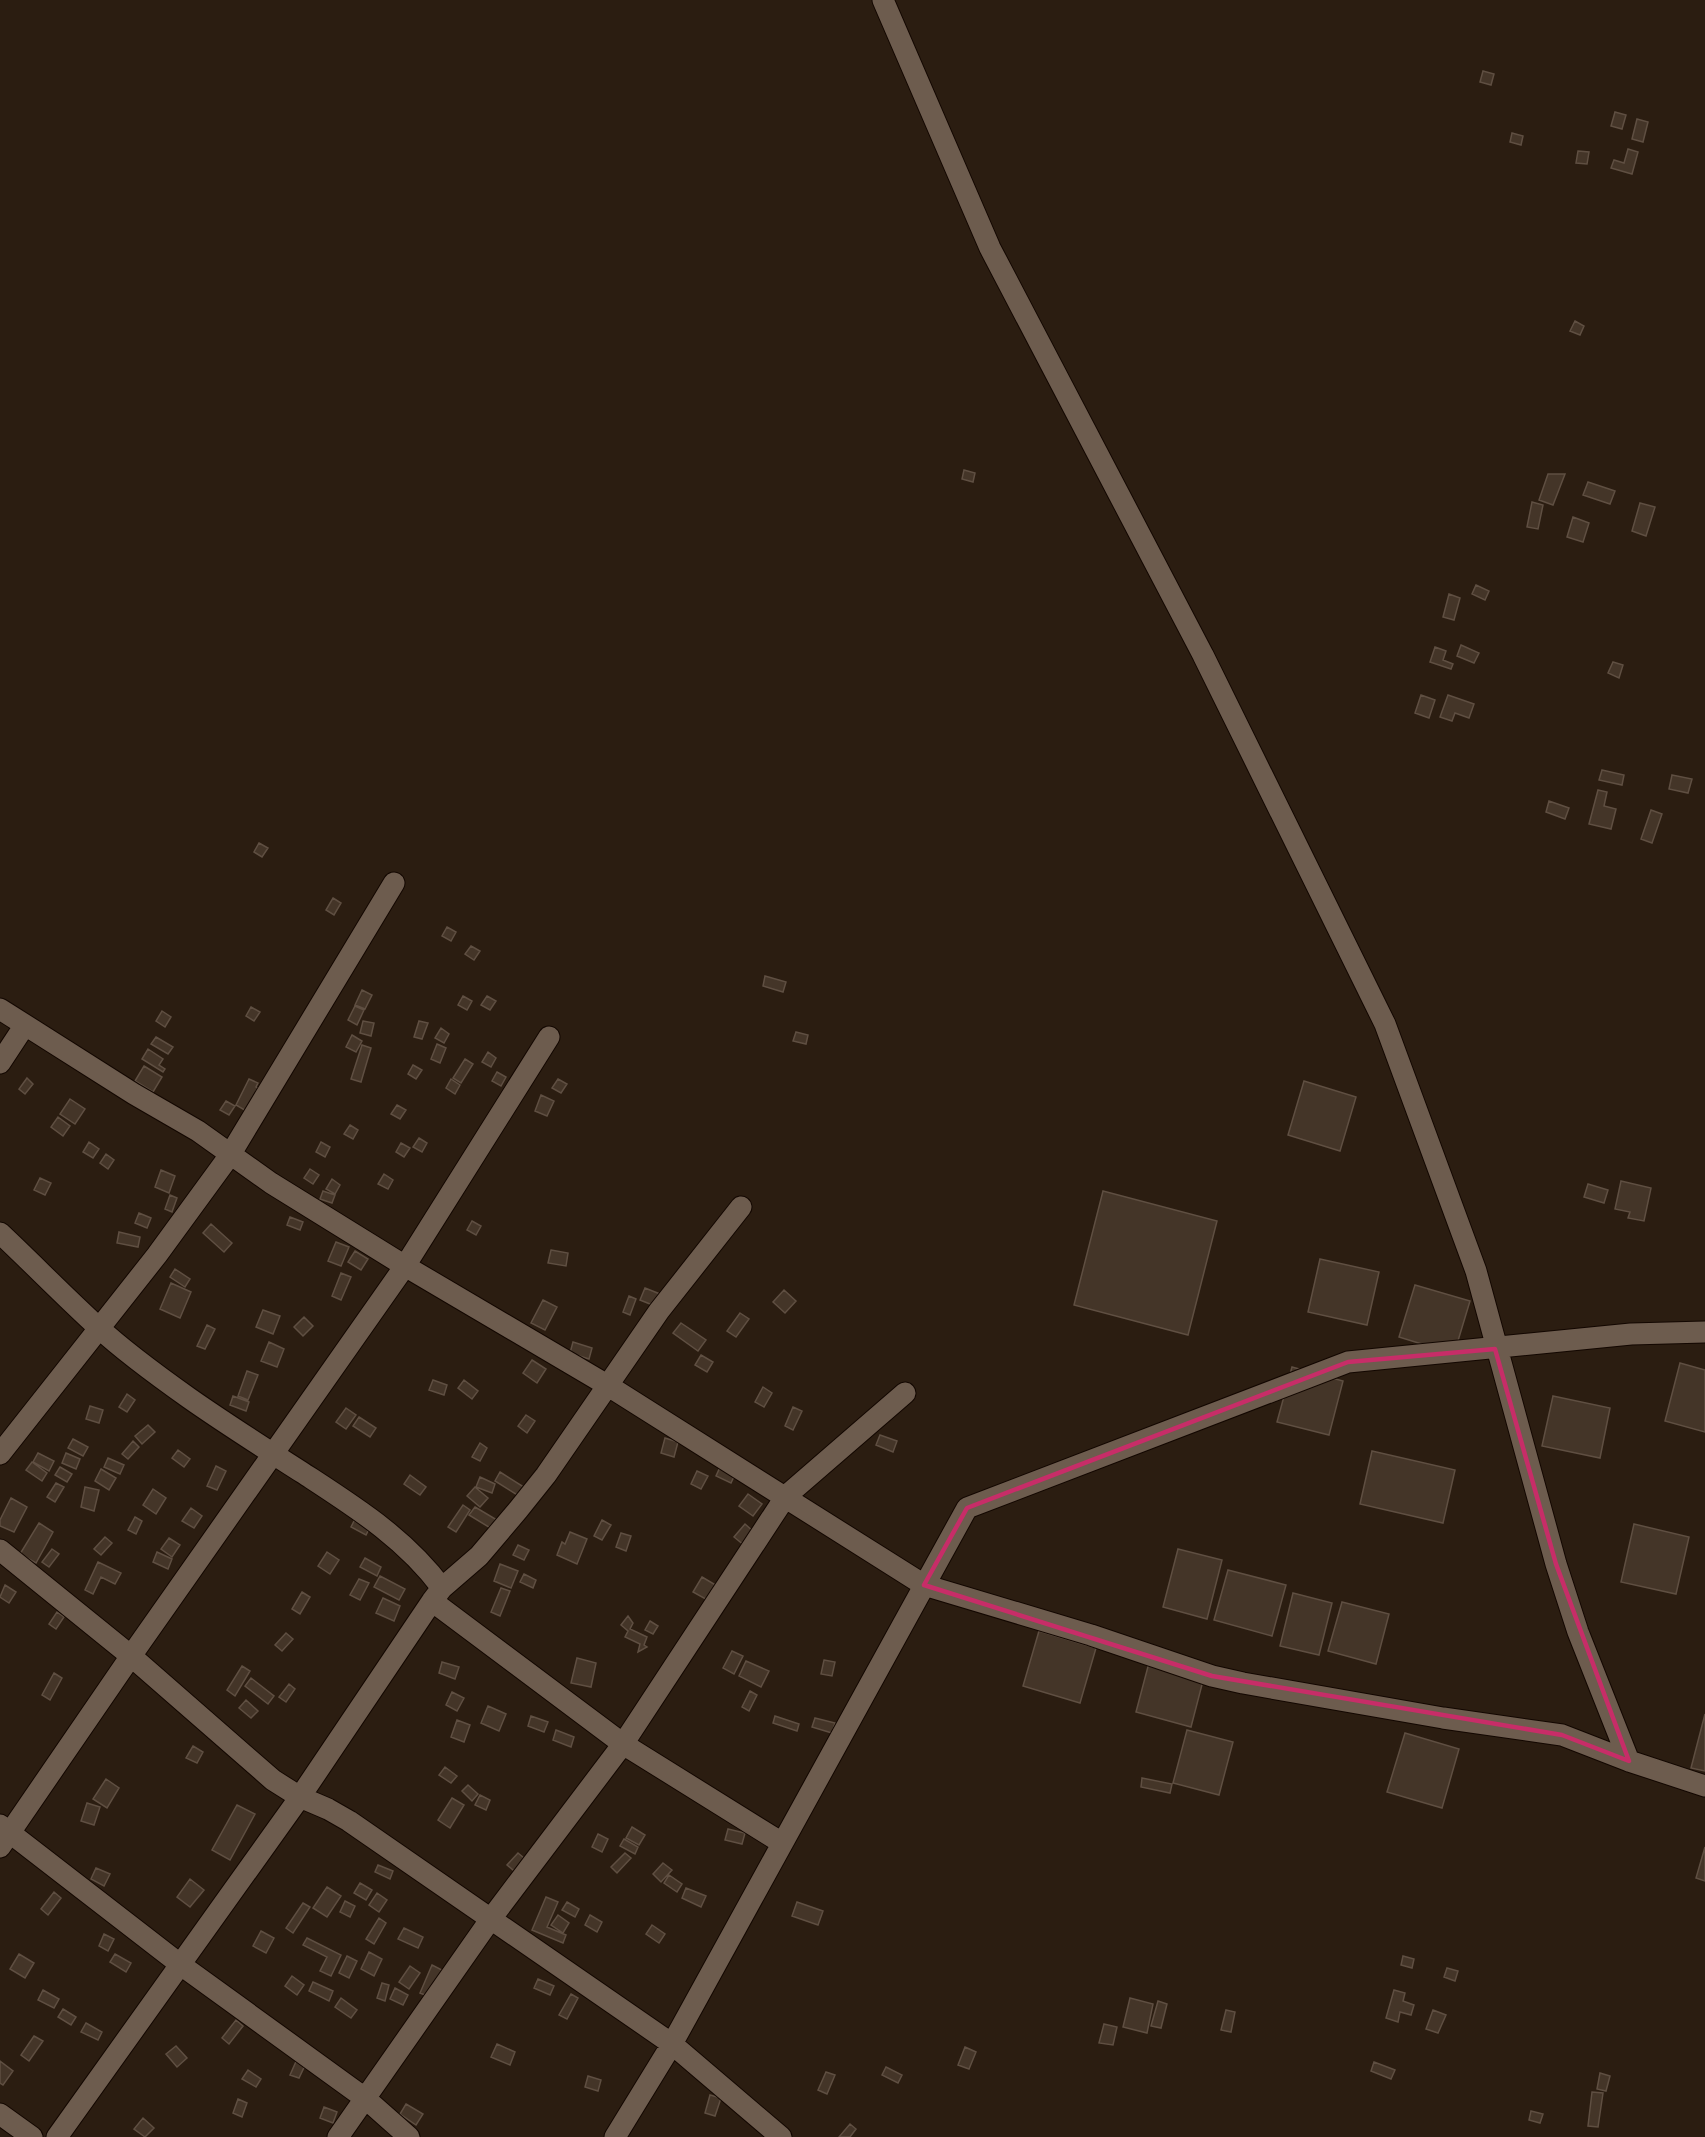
<svg xmlns="http://www.w3.org/2000/svg" width="1705" height="2137" font-family="'Space Grotesk',sans-serif">
  <style>
    .building { fill: #443528; stroke: #5f4f42; stroke-width: 1.5 }
    .lines { fill: none; stroke-linecap: round; stroke-linejoin: round }
    .street-casing { stroke: #130701; stroke-width: 23 }
    .street { stroke: #6d5c4e; stroke-width: 21 }
    .marked { fill: none; stroke: #c72d68; stroke-width: 4.5; stroke-linejoin: round }
  </style>
  <rect width="100%" height="100%" fill="#2b1d11"/>
  <path class="building" d="M 1483,71 L 1494,74 L 1491,85 L 1480,82 Z
    M 1615,112 L 1626,115 L 1622,129 L 1611,126 Z
    M 1637,119 L 1648,122 L 1643,142 L 1632,139 Z
    M 1512,133 L 1523,136 L 1521,145 L 1510,142 Z
    M 1628,149 L 1638,152 L 1632,174 L 1611,168 L 1614,160 L 1624,163 Z
    M 1578,151 L 1589,152 L 1587,164 L 1576,163 Z
    M 1575,321 L 1584,326 L 1580,335 L 1570,331 Z
    M 964,470 L 975,473 L 973,482 L 962,479 Z
    M 1548,474 L 1565,474 L 1553,505 L 1539,500 Z
    M 1588,482 L 1615,491 L 1610,504 L 1583,495 Z
    M 1532,502 L 1543,505 L 1538,529 L 1527,527 Z
    M 1640,503 L 1655,507 L 1646,536 L 1632,531 Z
    M 1573,517 L 1589,523 L 1583,542 L 1567,537 Z
    M 1476,585 L 1489,591 L 1485,600 L 1472,594 Z
    M 1449,594 L 1460,598 L 1454,620 L 1443,617 Z
    M 1461,645 L 1479,653 L 1474,663 L 1457,656 Z
    M 1435,647 L 1446,651 L 1443,660 L 1453,664 L 1451,669 L 1430,662 Z
    M 1613,662 L 1623,665 L 1619,678 L 1608,673 Z
    M 1421,695 L 1435,700 L 1429,718 L 1415,713 Z
    M 1448,695 L 1474,704 L 1469,718 L 1455,713 L 1452,721 L 1440,717 Z
    M 1602,770 L 1624,775 L 1622,785 L 1599,780 Z
    M 1672,775 L 1692,779 L 1688,793 L 1669,789 Z
    M 1598,790 L 1607,792 L 1604,806 L 1616,809 L 1611,829 L 1589,824 Z
    M 1549,801 L 1569,808 L 1565,819 L 1546,812 Z
    M 1651,810 L 1662,814 L 1652,843 L 1641,839 Z
    M 259,843 L 268,848 L 262,857 L 254,852 Z
    M 333,898 L 341,903 L 334,915 L 326,910 Z
    M 447,927 L 456,932 L 451,941 L 442,936 Z
    M 471,946 L 480,951 L 474,960 L 465,954 Z
    M 765,976 L 786,982 L 783,992 L 763,986 Z
    M 362,990 L 372,995 L 365,1009 L 355,1005 Z
    M 463,996 L 472,1001 L 467,1010 L 458,1005 Z
    M 487,996 L 496,1001 L 490,1010 L 481,1005 Z
    M 355,1006 L 364,1010 L 357,1025 L 348,1020 Z
    M 251,1007 L 260,1012 L 254,1021 L 246,1016 Z
    M 162,1011 L 171,1017 L 165,1027 L 156,1021 Z
    M 363,1021 L 374,1023 L 371,1036 L 360,1033 Z
    M 419,1021 L 428,1023 L 422,1039 L 414,1037 Z
    M 441,1028 L 449,1034 L 444,1043 L 435,1038 Z
    M 796,1032 L 808,1035 L 806,1044 L 793,1041 Z
    M 352,1035 L 362,1041 L 356,1052 L 346,1047 Z
    M 156,1037 L 173,1047 L 168,1054 L 151,1044 Z
    M 437,1044 L 446,1048 L 440,1063 L 431,1059 Z
    M 362,1045 L 371,1048 L 361,1082 L 351,1079 Z
    M 148,1049 L 163,1059 L 159,1065 L 165,1069 L 163,1072 L 142,1059 Z
    M 488,1052 L 496,1058 L 491,1067 L 482,1062 Z
    M 465,1059 L 473,1064 L 461,1083 L 453,1078 Z
    M 413,1065 L 422,1070 L 416,1079 L 408,1074 Z
    M 144,1066 L 162,1077 L 153,1092 L 135,1081 Z
    M 497,1072 L 506,1077 L 501,1086 L 492,1081 Z
    M 27,1078 L 33,1084 L 25,1094 L 19,1089 Z
    M 249,1079 L 258,1083 L 256,1087 L 265,1092 L 253,1115 L 236,1105 Z
    M 451,1079 L 460,1085 L 455,1094 L 446,1088 Z
    M 558,1079 L 567,1084 L 561,1093 L 552,1088 Z
    M 1304,1081 L 1356,1097 L 1340,1151 L 1288,1135 Z
    M 541,1095 L 554,1101 L 547,1116 L 535,1111 Z
    M 70,1099 L 85,1109 L 75,1124 L 60,1114 Z
    M 226,1101 L 235,1106 L 229,1115 L 220,1110 Z
    M 397,1105 L 406,1110 L 400,1119 L 391,1114 Z
    M 58,1117 L 70,1126 L 63,1136 L 51,1127 Z
    M 350,1125 L 358,1130 L 353,1139 L 344,1134 Z
    M 419,1138 L 427,1143 L 422,1152 L 413,1147 Z
    M 89,1142 L 99,1149 L 93,1158 L 83,1152 Z
    M 321,1142 L 330,1147 L 325,1157 L 316,1152 Z
    M 401,1143 L 410,1148 L 404,1157 L 396,1152 Z
    M 106,1154 L 114,1160 L 108,1169 L 100,1163 Z
    M 310,1169 L 319,1175 L 313,1184 L 304,1178 Z
    M 161,1170 L 175,1176 L 169,1193 L 155,1187 Z
    M 384,1174 L 393,1180 L 388,1189 L 378,1184 Z
    M 40,1178 L 51,1183 L 45,1195 L 34,1190 Z
    M 332,1179 L 340,1185 L 335,1194 L 326,1189 Z
    M 1621,1181 L 1651,1188 L 1644,1221 L 1628,1218 L 1630,1212 L 1615,1209 Z
    M 1588,1184 L 1608,1190 L 1604,1203 L 1584,1197 Z
    M 323,1191 L 335,1195 L 332,1203 L 320,1199 Z
    M 1103,1191 L 1217,1221 L 1188,1335 L 1074,1305 Z
    M 170,1195 L 177,1198 L 172,1212 L 165,1209 Z
    M 139,1213 L 151,1218 L 147,1228 L 135,1223 Z
    M 290,1217 L 303,1222 L 300,1230 L 287,1225 Z
    M 472,1221 L 481,1226 L 476,1235 L 467,1230 Z
    M 211,1224 L 232,1243 L 224,1252 L 203,1233 Z
    M 119,1232 L 140,1237 L 138,1247 L 117,1243 Z
    M 336,1242 L 349,1247 L 341,1266 L 328,1261 Z
    M 551,1250 L 568,1253 L 566,1266 L 548,1263 Z
    M 355,1251 L 368,1259 L 361,1270 L 348,1262 Z
    M 1320,1259 L 1379,1272 L 1367,1325 L 1308,1312 Z
    M 175,1269 L 190,1279 L 185,1287 L 170,1277 Z
    M 341,1273 L 351,1277 L 341,1300 L 332,1296 Z
    M 171,1283 L 191,1292 L 180,1318 L 160,1309 Z
    M 1415,1285 L 1470,1301 L 1454,1354 L 1399,1337 Z
    M 645,1288 L 660,1294 L 655,1306 L 640,1300 Z
    M 784,1290 L 796,1301 L 785,1313 L 773,1302 Z
    M 629,1296 L 636,1299 L 630,1315 L 623,1312 Z
    M 543,1300 L 557,1307 L 545,1330 L 531,1323 Z
    M 263,1310 L 280,1316 L 273,1334 L 256,1327 Z
    M 740,1313 L 749,1319 L 736,1337 L 727,1331 Z
    M 304,1317 L 313,1326 L 303,1336 L 294,1327 Z
    M 681,1323 L 706,1340 L 698,1351 L 673,1333 Z
    M 207,1325 L 215,1329 L 205,1349 L 197,1346 Z
    M 269,1342 L 284,1349 L 277,1367 L 261,1361 Z
    M 573,1342 L 592,1348 L 589,1359 L 570,1353 Z
    M 701,1355 L 713,1362 L 707,1372 L 695,1365 Z
    M 532,1360 L 546,1369 L 537,1383 L 523,1373 Z
    M 1680,1363 L 1705,1370 L 1705,1432 L 1665,1421 Z
    M 1292,1367 L 1343,1381 L 1329,1435 L 1277,1422 Z
    M 247,1371 L 258,1375 L 248,1400 L 238,1396 Z
    M 433,1380 L 447,1385 L 444,1395 L 429,1390 Z
    M 464,1380 L 478,1391 L 472,1399 L 458,1388 Z
    M 763,1387 L 772,1393 L 764,1407 L 755,1402 Z
    M 127,1394 L 135,1400 L 127,1412 L 119,1407 Z
    M 233,1396 L 249,1402 L 246,1411 L 230,1405 Z
    M 1553,1396 L 1610,1408 L 1600,1458 L 1542,1446 Z
    M 90,1406 L 103,1410 L 99,1423 L 86,1419 Z
    M 793,1407 L 802,1411 L 793,1430 L 785,1426 Z
    M 346,1408 L 356,1415 L 346,1429 L 336,1422 Z
    M 526,1415 L 535,1421 L 527,1433 L 518,1426 Z
    M 359,1417 L 376,1428 L 370,1437 L 353,1426 Z
    M 148,1425 L 155,1432 L 142,1444 L 135,1436 Z
    M 880,1435 L 897,1441 L 893,1452 L 876,1445 Z
    M 665,1438 L 678,1442 L 674,1457 L 661,1453 Z
    M 73,1439 L 88,1447 L 83,1456 L 68,1448 Z
    M 133,1441 L 139,1447 L 128,1459 L 122,1454 Z
    M 480,1443 L 487,1448 L 480,1461 L 472,1457 Z
    M 178,1450 L 190,1459 L 184,1467 L 172,1458 Z
    M 1372,1451 L 1455,1470 L 1443,1523 L 1360,1504 Z
    M 38,1453 L 54,1461 L 49,1471 L 33,1462 Z
    M 66,1453 L 80,1459 L 76,1469 L 62,1463 Z
    M 108,1458 L 124,1465 L 120,1474 L 104,1467 Z
    M 32,1462 L 47,1473 L 42,1481 L 26,1470 Z
    M 721,1465 L 736,1472 L 731,1483 L 716,1476 Z
    M 216,1466 L 226,1471 L 217,1490 L 207,1486 Z
    M 60,1467 L 72,1474 L 67,1482 L 55,1475 Z
    M 101,1469 L 116,1478 L 109,1490 L 95,1481 Z
    M 697,1471 L 708,1476 L 701,1489 L 691,1484 Z
    M 500,1472 L 527,1489 L 522,1498 L 495,1481 Z
    M 410,1475 L 426,1487 L 420,1495 L 404,1484 Z
    M 480,1477 L 495,1484 L 492,1493 L 476,1487 Z
    M 56,1483 L 64,1487 L 55,1502 L 47,1497 Z
    M 85,1487 L 99,1490 L 94,1511 L 81,1507 Z
    M 475,1487 L 488,1498 L 480,1507 L 467,1496 Z
    M 153,1489 L 166,1498 L 156,1514 L 143,1505 Z
    M 748,1494 L 762,1504 L 753,1516 L 739,1506 Z
    M 11,1498 L 27,1507 L 14,1532 L 0,1526 L 0,1520 Z
    M 463,1505 L 470,1510 L 456,1532 L 448,1527 Z
    M 475,1507 L 497,1520 L 492,1529 L 469,1515 Z
    M 191,1508 L 202,1516 L 194,1528 L 182,1521 Z
    M 135,1517 L 142,1521 L 136,1534 L 128,1530 Z
    M 356,1517 L 371,1525 L 366,1535 L 351,1527 Z
    M 602,1520 L 611,1525 L 602,1540 L 594,1536 Z
    M 39,1523 L 53,1532 L 36,1563 L 20,1554 Z
    M 745,1524 L 755,1533 L 745,1546 L 734,1537 Z
    M 1634,1524 L 1689,1537 L 1676,1594 L 1621,1582 Z
    M 570,1532 L 587,1539 L 577,1564 L 557,1555 L 562,1542 L 565,1544 Z
    M 621,1533 L 631,1536 L 626,1551 L 616,1547 Z
    M 105,1537 L 112,1543 L 101,1555 L 94,1549 Z
    M 169,1538 L 180,1545 L 172,1557 L 161,1549 Z
    M 518,1545 L 529,1550 L 524,1560 L 513,1555 Z
    M 52,1549 L 59,1554 L 49,1567 L 42,1562 Z
    M 1178,1549 L 1222,1560 L 1207,1619 L 1163,1607 Z
    M 157,1552 L 172,1559 L 168,1569 L 153,1562 Z
    M 327,1552 L 339,1560 L 330,1574 L 318,1566 Z
    M 365,1558 L 381,1567 L 377,1576 L 360,1567 Z
    M 98,1562 L 121,1573 L 115,1584 L 101,1577 L 93,1594 L 85,1590 Z
    M 500,1564 L 518,1571 L 511,1588 L 494,1581 Z
    M 1228,1570 L 1286,1585 L 1272,1636 L 1214,1620 Z
    M 524,1574 L 536,1580 L 533,1588 L 520,1582 Z
    M 380,1576 L 405,1589 L 399,1600 L 374,1587 Z
    M 702,1577 L 719,1587 L 711,1602 L 693,1592 Z
    M 359,1579 L 369,1583 L 360,1600 L 350,1595 Z
    M 5,1585 L 16,1592 L 9,1603 L 0,1597 Z
    M 501,1588 L 510,1591 L 500,1616 L 491,1612 Z
    M 302,1592 L 310,1597 L 300,1614 L 292,1609 Z
    M 1293,1593 L 1332,1603 L 1319,1655 L 1280,1646 Z
    M 383,1598 L 400,1606 L 394,1621 L 376,1613 Z
    M 1342,1602 L 1389,1614 L 1376,1664 L 1328,1651 Z
    M 57,1612 L 64,1617 L 56,1629 L 49,1624 Z
    M 628,1616 L 633,1623 L 630,1629 L 647,1637 L 644,1645 L 647,1647 L 638,1652 L 640,1644 L 625,1637 L 628,1631 L 621,1625 Z
    M 650,1621 L 658,1626 L 653,1634 L 645,1630 Z
    M 1039,1631 L 1096,1648 L 1080,1703 L 1023,1686 Z
    M 286,1633 L 293,1639 L 282,1651 L 275,1645 Z
    M 732,1651 L 743,1656 L 734,1674 L 723,1668 Z
    M 577,1658 L 596,1663 L 591,1687 L 571,1683 Z
    M 1150,1659 L 1205,1673 L 1191,1727 L 1136,1712 Z
    M 824,1660 L 835,1662 L 832,1676 L 821,1674 Z
    M 746,1661 L 769,1671 L 761,1687 L 739,1676 Z
    M 442,1662 L 459,1667 L 455,1679 L 439,1673 Z
    M 242,1666 L 250,1671 L 235,1696 L 227,1690 Z
    M 54,1673 L 62,1678 L 50,1700 L 42,1695 Z
    M 251,1678 L 274,1696 L 268,1704 L 245,1686 Z
    M 289,1684 L 295,1689 L 286,1702 L 279,1697 Z
    M 750,1691 L 757,1695 L 749,1711 L 742,1707 Z
    M 452,1692 L 464,1698 L 457,1711 L 446,1705 Z
    M 246,1700 L 258,1711 L 251,1718 L 239,1708 Z
    M 488,1706 L 506,1714 L 499,1731 L 481,1723 Z
    M 1705,1714 L 1705,1771 L 1691,1768 Z
    M 531,1716 L 548,1722 L 544,1732 L 528,1726 Z
    M 775,1716 L 799,1724 L 797,1731 L 773,1723 Z
    M 815,1718 L 835,1723 L 832,1733 L 812,1727 Z
    M 457,1720 L 470,1725 L 464,1742 L 451,1737 Z
    M 556,1730 L 574,1737 L 571,1747 L 553,1740 Z
    M 1187,1730 L 1233,1742 L 1219,1795 L 1173,1783 Z
    M 1405,1733 L 1459,1749 L 1442,1808 L 1387,1792 Z
    M 193,1746 L 203,1752 L 197,1763 L 186,1758 Z
    M 445,1767 L 457,1776 L 451,1783 L 439,1775 Z
    M 1142,1778 L 1172,1784 L 1170,1793 L 1141,1787 Z
    M 106,1779 L 119,1788 L 107,1808 L 93,1799 Z
    M 468,1785 L 478,1794 L 472,1801 L 462,1791 Z
    M 480,1795 L 490,1800 L 486,1810 L 475,1805 Z
    M 452,1798 L 464,1805 L 450,1828 L 438,1820 Z
    M 87,1803 L 100,1807 L 94,1825 L 81,1821 Z
    M 237,1805 L 255,1814 L 230,1860 L 212,1850 Z
    M 632,1827 L 645,1835 L 639,1845 L 626,1838 Z
    M 728,1829 L 745,1833 L 742,1844 L 725,1840 Z
    M 598,1834 L 608,1839 L 602,1852 L 592,1847 Z
    M 624,1839 L 638,1847 L 635,1854 L 620,1846 Z
    M 1705,1847 L 1705,1881 L 1696,1878 Z
    M 518,1853 L 530,1863 L 520,1876 L 507,1865 Z
    M 625,1853 L 631,1858 L 617,1873 L 611,1867 Z
    M 663,1863 L 672,1870 L 661,1882 L 653,1874 Z
    M 378,1865 L 393,1871 L 390,1879 L 375,1872 Z
    M 96,1868 L 110,1874 L 104,1886 L 91,1879 Z
    M 669,1875 L 682,1884 L 677,1892 L 664,1883 Z
    M 190,1879 L 204,1890 L 190,1907 L 177,1897 Z
    M 360,1883 L 372,1890 L 366,1900 L 354,1893 Z
    M 327,1887 L 341,1896 L 327,1917 L 313,1908 Z
    M 686,1888 L 706,1896 L 701,1907 L 682,1898 Z
    M 54,1892 L 61,1898 L 48,1915 L 41,1909 Z
    M 377,1893 L 387,1900 L 379,1912 L 369,1905 Z
    M 546,1897 L 558,1902 L 547,1927 L 566,1935 L 563,1943 L 532,1930 Z
    M 345,1901 L 355,1906 L 350,1917 L 340,1912 Z
    M 567,1902 L 579,1909 L 575,1917 L 562,1910 Z
    M 797,1902 L 823,1911 L 818,1925 L 792,1916 Z
    M 303,1903 L 310,1907 L 293,1933 L 286,1928 Z
    M 558,1915 L 569,1923 L 563,1933 L 551,1925 Z
    M 590,1915 L 602,1922 L 597,1932 L 585,1925 Z
    M 379,1918 L 386,1923 L 374,1944 L 366,1939 Z
    M 652,1925 L 665,1934 L 659,1943 L 646,1934 Z
    M 404,1928 L 423,1937 L 418,1948 L 398,1939 Z
    M 261,1931 L 274,1938 L 266,1953 L 253,1946 Z
    M 104,1934 L 114,1939 L 108,1951 L 99,1946 Z
    M 307,1938 L 341,1955 L 331,1976 L 320,1971 L 327,1957 L 303,1945 Z
    M 369,1952 L 382,1959 L 374,1976 L 361,1969 Z
    M 19,1954 L 34,1963 L 25,1978 L 10,1969 Z
    M 115,1954 L 131,1963 L 126,1972 L 110,1962 Z
    M 347,1956 L 357,1961 L 349,1978 L 339,1973 Z
    M 1403,1956 L 1414,1959 L 1412,1968 L 1401,1965 Z
    M 432,1965 L 442,1970 L 430,1997 L 420,1993 Z
    M 410,1966 L 420,1973 L 409,1989 L 399,1982 Z
    M 1447,1968 L 1458,1971 L 1455,1981 L 1444,1977 Z
    M 292,1976 L 304,1985 L 297,1995 L 285,1986 Z
    M 538,1979 L 554,1986 L 550,1995 L 534,1988 Z
    M 313,1982 L 333,1991 L 329,2001 L 309,1991 Z
    M 382,1983 L 389,1985 L 385,2001 L 377,1998 Z
    M 395,1988 L 408,1995 L 403,2005 L 390,1999 Z
    M 43,1990 L 59,1999 L 54,2008 L 38,2000 Z
    M 1394,1990 L 1405,1993 L 1403,2001 L 1414,2005 L 1411,2015 L 1400,2012 L 1398,2022 L 1386,2018 Z
    M 571,1994 L 578,1998 L 567,2019 L 559,2015 Z
    M 341,1998 L 357,2010 L 351,2018 L 335,2007 Z
    M 1130,1998 L 1153,2004 L 1147,2033 L 1123,2027 Z
    M 1158,2001 L 1167,2004 L 1161,2028 L 1151,2026 Z
    M 63,2009 L 76,2017 L 71,2025 L 58,2017 Z
    M 1226,2010 L 1235,2012 L 1231,2032 L 1221,2030 Z
    M 1433,2010 L 1446,2015 L 1438,2033 L 1426,2029 Z
    M 236,2020 L 243,2026 L 229,2044 L 222,2038 Z
    M 86,2023 L 102,2032 L 98,2040 L 81,2032 Z
    M 1104,2024 L 1117,2027 L 1113,2045 L 1099,2043 Z
    M 34,2036 L 43,2041 L 29,2061 L 21,2055 Z
    M 497,2044 L 515,2052 L 510,2065 L 491,2057 Z
    M 176,2046 L 187,2058 L 177,2067 L 166,2054 Z
    M 965,2047 L 976,2052 L 969,2069 L 958,2065 Z
    M 298,2057 L 307,2061 L 299,2078 L 290,2075 Z
    M 0,2061 L 13,2071 L 3,2085 L 0,2083 Z
    M 1374,2062 L 1395,2070 L 1391,2079 L 1371,2071 Z
    M 886,2067 L 902,2075 L 898,2083 L 882,2075 Z
    M 248,2070 L 261,2079 L 256,2087 L 242,2079 Z
    M 826,2072 L 835,2075 L 827,2094 L 818,2090 Z
    M 1600,2073 L 1610,2076 L 1606,2091 L 1597,2089 Z
    M 588,2076 L 601,2080 L 598,2091 L 585,2087 Z
    M 1592,2092 L 1603,2093 L 1598,2127 L 1588,2126 Z
    M 710,2095 L 721,2098 L 715,2116 L 705,2113 Z
    M 238,2099 L 247,2103 L 242,2117 L 233,2113 Z
    M 406,2104 L 423,2114 L 416,2125 L 400,2114 Z
    M 324,2107 L 337,2112 L 333,2123 L 320,2118 Z
    M 1531,2111 L 1543,2114 L 1540,2123 L 1529,2120 Z
    M 143,2118 L 154,2128 L 145,2137 L 134,2129 Z
    M 850,2124 L 856,2129 L 850,2137 L 839,2137 Z"/>
  <g class="lines">
    <g class="street-casing">
      <path id="street" d="M 883,0 L 990,248 L 1203,655 L 1385,1024 L 1476,1271 L 1556,1564 L 1578,1632 L 1629,1761
        M 0,1009 L 134,1094 L 198,1131 L 271,1183 L 405,1266 L 607,1385 L 924,1585 L 1091,1635 L 1212,1676 L 1243,1683 L 1443,1718 L 1562,1735 L 1629,1761 L 1705,1786
        M 0,1063 L 25,1025
        M 0,1233 C 33,1264 65,1297 99,1328 C 126,1353 158,1376 189,1398 C 226,1424 264,1448 303,1473 C 355,1507 405,1538 442,1588
        M 0,1454 L 157,1255 L 230,1155 L 394,883
        M 0,1550 L 131,1656 L 273,1780 L 300,1797 L 328,1809 L 349,1821 L 672,2044 L 781,2137
        M 432,1601 L 623,1744 L 782,1843
        M 0,1825 L 181,1965 L 366,2099 L 409,2137
        M 0,1847 L 131,1656 L 405,1266 L 549,1037
        M 0,2114 L 32,2137
        M 57,2137 L 300,1797 L 432,1601 L 442,1588 L 479,1556 L 518,1510 L 546,1475 L 659,1311 L 741,1207
        M 338,2137 L 490,1920 L 623,1744 L 786,1496 L 905,1393
        M 615,2137 L 672,2044 L 967,1508 L 1348,1362 L 1631,1334 L 1705,1332"/>
    </g>
    <use href="#street" class="street"/>
  </g>
  <path class="marked" d="M 1495,1349 L 1556,1564 L 1629,1761 L 1562,1735 L 1212,1676 L 924,1585 L 967,1508 L 1348,1362 Z"/>
</svg>
